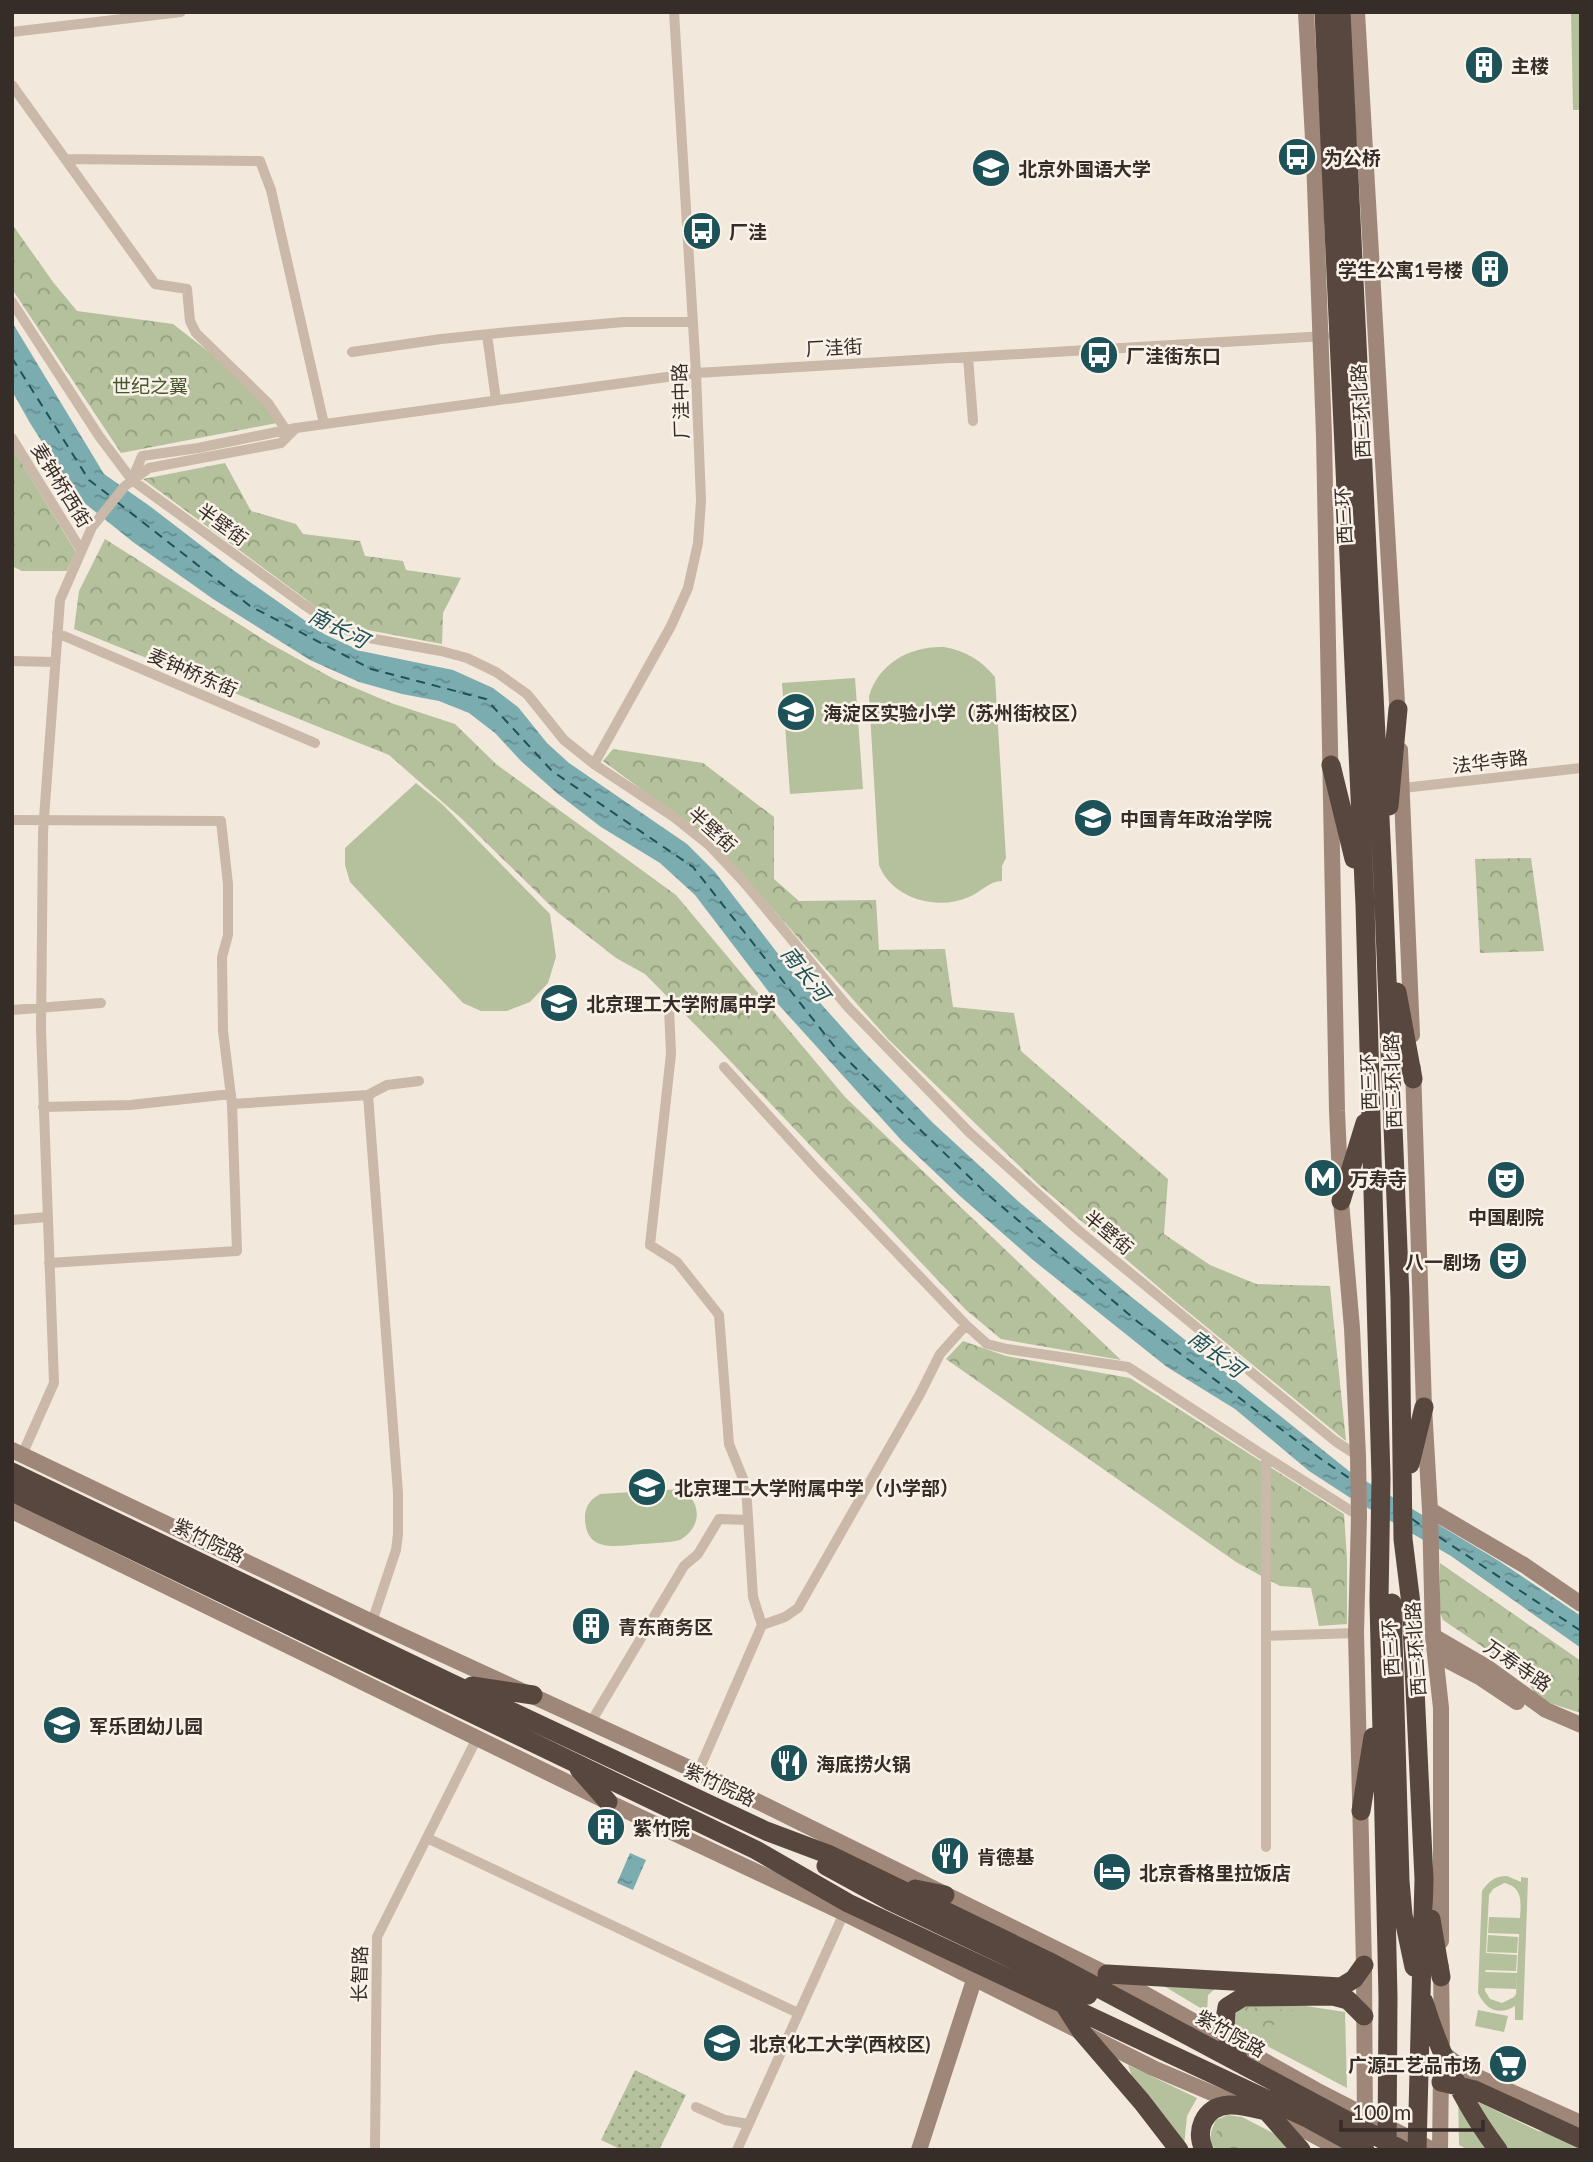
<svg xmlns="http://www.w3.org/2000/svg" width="1593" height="2162" font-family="Lato,'Noto Sans SC',sans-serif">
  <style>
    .grass { fill: #b4c19c; fill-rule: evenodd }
    .forest { fill: url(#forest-crowns) }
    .garden { fill: url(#garden-dots) }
    .water { fill: url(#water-ripples) }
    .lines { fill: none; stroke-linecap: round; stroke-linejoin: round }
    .ferry { stroke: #1d5358; stroke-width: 2; stroke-dasharray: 9 7; stroke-linecap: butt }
    .street { stroke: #cab8a8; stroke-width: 10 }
    .secondary { stroke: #9e8779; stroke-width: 16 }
    .highway { stroke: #58473f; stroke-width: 19 }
    .labels { text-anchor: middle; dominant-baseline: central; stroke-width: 5; stroke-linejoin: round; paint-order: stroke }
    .poi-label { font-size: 19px; font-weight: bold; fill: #372d28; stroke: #faf2e8; text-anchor: start }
    .street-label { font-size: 19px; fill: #372d28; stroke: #faf2e8 }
    .park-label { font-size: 19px; fill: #45552c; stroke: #faf2e8 }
    .water-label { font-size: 21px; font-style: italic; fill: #1d5358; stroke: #faf2e8 }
  </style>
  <defs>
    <pattern id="forest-crowns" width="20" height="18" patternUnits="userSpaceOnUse" patternTransform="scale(1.75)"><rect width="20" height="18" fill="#b4c19c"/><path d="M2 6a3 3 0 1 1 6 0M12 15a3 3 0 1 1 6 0" fill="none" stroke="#939d7f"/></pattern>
    <pattern id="garden-dots" width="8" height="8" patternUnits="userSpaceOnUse" patternTransform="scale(1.75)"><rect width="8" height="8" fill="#b4c19c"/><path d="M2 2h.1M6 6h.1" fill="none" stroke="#939d7f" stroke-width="1.8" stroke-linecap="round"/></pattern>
    <pattern id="water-ripples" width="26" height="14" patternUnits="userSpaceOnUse" patternTransform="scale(1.75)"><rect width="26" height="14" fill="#7bacaf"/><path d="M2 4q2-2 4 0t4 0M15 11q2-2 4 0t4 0" fill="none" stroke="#668c8e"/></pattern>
  </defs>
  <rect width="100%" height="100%" fill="#f2e8dc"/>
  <path class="grass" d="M 1571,12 L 1581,12 L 1581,110 L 1573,110 Z
    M 944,647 C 966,651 981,660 995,677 L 1006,858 L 1002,866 L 1002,881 C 989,881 981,892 969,897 C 937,911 892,899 879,865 L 869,696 C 879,663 910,646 944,647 Z
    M 855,678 L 863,789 L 790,794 L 782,683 Z
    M 416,783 L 442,804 L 550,914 L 556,957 L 548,983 L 530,1002 L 507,1011 L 481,1011 L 463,1003 L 350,882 L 345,865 L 345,848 Z
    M 682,1489 C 685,1493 690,1496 693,1501 C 702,1516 694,1532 680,1540 C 668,1543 654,1543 642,1544 C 615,1546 584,1554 585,1515 C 586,1505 591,1499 600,1494 Z
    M 1507,1876 L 1521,1882 L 1521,1877 L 1528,1878 L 1523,2020 L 1515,2020 L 1515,2006 C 1499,2016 1486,2010 1478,1993 L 1482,1891 C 1489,1881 1495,1876 1507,1876 ZM 1504,1883 C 1523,1887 1521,1902 1520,1918 L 1489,1917 L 1488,1933 L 1519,1934 L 1516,1994 L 1514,1997 L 1502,2003 L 1490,1999 L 1485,1991 L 1485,1988 L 1516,1989 L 1517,1973 L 1485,1972 L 1486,1970 L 1516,1971 L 1517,1955 L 1486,1953 L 1489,1895 L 1493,1889 Z
    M 1488,1935 L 1518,1937 L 1517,1953 L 1487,1952 Z
    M 1154,1980 L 1217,1987 L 1208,1995 L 1207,2012 Z
    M 1244,2004 L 1306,2006 L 1345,2012 L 1347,2088 L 1237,2030 L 1233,2017 Z
    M 1478,2010 L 1508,2016 L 1504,2032 L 1475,2026 Z
    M 1128,2065 L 1197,2098 L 1187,2116 L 1184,2146 L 1133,2079 Z
    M 1458,2092 L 1538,2131 L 1566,2136 L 1581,2147 L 1581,2150 L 1468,2150 L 1459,2145 Z
    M 1228,2115 L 1242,2117 L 1306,2150 L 1216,2150 C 1207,2141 1211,2130 1216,2120 Z"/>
  <path class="forest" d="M 12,224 L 53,282 L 77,311 L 173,324 L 273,402 L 277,423 L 121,453 L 12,289 Z
    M 12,447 L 76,552 L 67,571 L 22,571 L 12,566 Z
    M 225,463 L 251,511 L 296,524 L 303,534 L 360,541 L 365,556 L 403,561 L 406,570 L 461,578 L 443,613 L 442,644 L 362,629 L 319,609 L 143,479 Z
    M 105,539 L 269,643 L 334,679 L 391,703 L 455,724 L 496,764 L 676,895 L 845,1097 L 1121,1360 L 1001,1339 L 966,1310 L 716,1046 L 645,974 L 616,958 L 556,911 L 462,819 L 389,755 L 74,629 L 79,591 Z
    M 613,749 L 703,763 L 774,817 L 774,879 L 799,901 L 876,900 L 879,950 L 945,949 L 953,1007 L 1014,1013 L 1021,1051 L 1168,1179 L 1164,1234 L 1210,1265 L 1256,1284 L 1330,1286 L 1346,1441 L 1176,1302 L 1038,1184 L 889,1040 L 715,844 L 603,761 Z
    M 1531,858 L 1544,951 L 1480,953 L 1475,859 Z
    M 963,1341 L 1006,1356 L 1130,1378 L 1344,1514 L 1347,1559 L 1347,1624 L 1319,1626 L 1311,1588 L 1280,1586 L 1236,1562 L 946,1359 Z
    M 1440,1563 L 1581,1661 L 1581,1713 L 1540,1700 L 1526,1680 L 1508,1664 L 1443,1620 L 1440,1612 Z
    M 1245,2007 L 1300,2011 L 1284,2023 L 1262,2027 L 1261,2035 L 1241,2028 L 1239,2016 Z
    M 1232,2121 L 1243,2127 L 1235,2134 C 1234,2141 1239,2145 1245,2150 L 1221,2150 L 1217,2145 L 1216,2133 L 1222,2124 Z"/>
  <path class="garden" d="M 635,2070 L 686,2095 L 659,2150 L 622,2150 L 601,2140 Z"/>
  <path class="water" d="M 12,322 L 104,474 L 151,507 L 233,570 L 324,634 L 361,651 L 453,670 L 493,688 L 518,707 L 547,743 L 569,763 L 687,844 L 715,872 L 789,968 L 864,1052 L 933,1123 L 1019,1202 L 1129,1295 L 1349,1471 L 1499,1561 L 1581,1616 L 1581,1648 L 1451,1556 L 1349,1497 L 1309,1471 L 1235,1409 L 1167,1367 L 1033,1260 L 960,1196 L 902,1141 L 778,1004 L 695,895 L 660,863 L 601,827 L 558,794 L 521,761 L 495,733 L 469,713 L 439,701 L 402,694 L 359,682 L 310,660 L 213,599 L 133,542 L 77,497 L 30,423 L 12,391 Z
    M 630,1853 L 646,1860 L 633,1890 L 617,1883 Z"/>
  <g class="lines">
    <path class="ferry" d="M 12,358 L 89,480 L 110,496
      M 117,502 L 250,606 L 371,669 L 486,699 L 552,771 L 693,867 L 838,1051 L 986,1193 L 1138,1322 L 1321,1459 L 1352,1480
      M 1412,1519 L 1422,1526
      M 1439,1537 L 1581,1631"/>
    <path class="street" d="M 12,32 L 181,12
      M 12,85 L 155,284 L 187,289 L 190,321 L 196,333 L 268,403 L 286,430
      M 65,159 L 260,161 L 271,190 L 324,424
      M 12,302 L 99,436 L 132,480 L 303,604 L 336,626 L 369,638 L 441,651 L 467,658 L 496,672 L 527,694 L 564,740 L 594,764 L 674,817 L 709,845 L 743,881 L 847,1006 L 970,1133 L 1078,1230 L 1335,1441 L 1358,1456
      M 487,335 L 496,400
      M 352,352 L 441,339 L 509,332 L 624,322 L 693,322
      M 968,357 L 973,421
      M 12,438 L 81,550
      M 132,480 L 142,456 L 198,448 L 296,428 L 696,373 L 1325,336
      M 57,633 L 315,743
      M 12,661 L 55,662
      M 594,764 L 671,626 L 688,588 L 698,543 L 701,501 L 696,373 L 674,12
      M 1403,788 L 1581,768
      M 12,820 L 221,821 L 228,884 L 228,935 L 222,957 L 223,1031 L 232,1104
      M 669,1008 L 671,1054 L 650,1245 L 677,1262 L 719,1315 L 729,1444 L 746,1486 L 753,1597 L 762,1625
      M 12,1010 L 101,1003
      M 724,1067 L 815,1167 L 966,1325 L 987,1344 L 1007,1349 L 1128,1367 L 1266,1457
      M 368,1095 L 387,1085 L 419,1081
      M 43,1107 L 130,1105 L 231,1094
      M 12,1220 L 47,1217
      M 49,1263 L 237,1251 L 232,1104 L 368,1095 L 398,1493 L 398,1534 L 396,1550 L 372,1622
      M 22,1455 L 54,1383 L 41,1029 L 43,832 L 60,600 L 92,527 L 125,486 L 149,468 L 281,443 L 296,428
      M 1356,1633 L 1266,1636 L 1266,1457 L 1359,1516
      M 591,1722 L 684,1566 L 698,1554 L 719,1519 L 748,1520
      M 698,1772 L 762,1625 L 785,1617 L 798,1608 L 920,1394 L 940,1354 L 966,1325
      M 427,1838 L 798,2013
      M 1266,1847 L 1266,1636
      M 696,2107 L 725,2120 L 748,2124
      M 375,2150 L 377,1937 L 477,1738
      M 737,2150 L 844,1913"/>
    <path class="secondary" d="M 1306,12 L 1314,157 L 1324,436 L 1337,1111 L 1341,1201 L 1352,1328 L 1358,1456 L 1359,1516 L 1356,1633 L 1364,1965 L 1365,2140
      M 1357,12 L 1398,720
      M 1400,750 L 1412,1035
      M 1413,1068 L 1424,1407 L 1430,1510 L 1433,1636 L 1441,1708 L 1441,1941
      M 12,1450 L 372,1622 L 698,1772 L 1129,1985 L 1316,2090 L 1433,2150
      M 1430,1510 L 1524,1565 L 1581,1604
      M 12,1511 L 608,1802 L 844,1913 L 1153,2068 L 1240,2105
      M 1433,1636 L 1488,1668 L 1546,1710 L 1581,1725
      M 1435,1654 L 1481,1678 L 1517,1702
      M 1441,1967 L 1442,2042
      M 1443,2053 L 1469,2073 L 1581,2123
      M 1274,2119 L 1304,2130 L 1341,2150
      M 919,2150 L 977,1971
      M 1440,2150 L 1441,2072"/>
    <path class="highway" d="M 1324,12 L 1365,905 L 1381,1478 L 1379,1601 L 1388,1997 L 1387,2150
      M 1341,12 L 1383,880 L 1400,1298 L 1403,1539 L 1411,1604 L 1424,1879 L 1417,2150
      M 1331,765 L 1354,859
      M 1389,806 L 1398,709
      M 1397,992 L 1413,1079
      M 1341,1201 L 1365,1123
      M 1410,1464 L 1424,1407
      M 12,1472 L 451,1683 L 766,1831 L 830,1855 L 1048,1961 L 1402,2150
      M 12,1492 L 756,1850 L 848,1903 L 1309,2119 L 1365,2150
      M 1392,1603 L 1400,1881 L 1403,1915 L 1414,1967
      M 472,1686 L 533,1695
      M 579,1769 L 608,1802
      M 1361,1811 L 1373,1737
      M 826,1866 L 890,1901 L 1088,1995
      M 915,1889 L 945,1895
      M 1431,1919 L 1441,1977
      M 1107,1974 L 1341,1987 L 1354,1979 L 1364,1965
      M 1424,2002 C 1440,2054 1465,2106 1498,2150
      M 1065,2006 L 1081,2031 L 1142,2102 L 1179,2150
      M 1241,2064 C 1229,2045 1222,2030 1227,2007 L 1243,1997 L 1333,1996 L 1348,2000 L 1364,2016
      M 1441,2082 L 1475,2090 L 1581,2139
      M 1255,2098 L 1301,2150
      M 1204,2150 C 1200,2141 1199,2131 1203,2122 C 1216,2095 1248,2107 1270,2112"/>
  </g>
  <defs>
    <g id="building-disc" transform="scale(2.0125)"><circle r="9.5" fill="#1d5358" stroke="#faf2e8"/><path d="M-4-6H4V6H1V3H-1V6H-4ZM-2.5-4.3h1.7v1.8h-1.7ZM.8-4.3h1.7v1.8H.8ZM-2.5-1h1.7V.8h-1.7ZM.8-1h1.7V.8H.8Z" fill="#fff"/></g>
    <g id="bus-disc" transform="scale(2.0125)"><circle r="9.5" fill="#1d5358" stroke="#faf2e8"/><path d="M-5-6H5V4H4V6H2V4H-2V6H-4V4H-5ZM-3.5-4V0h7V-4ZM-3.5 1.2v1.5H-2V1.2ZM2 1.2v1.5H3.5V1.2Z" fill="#fff"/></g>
    <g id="university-disc" transform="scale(2.0125)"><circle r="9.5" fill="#1d5358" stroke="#faf2e8"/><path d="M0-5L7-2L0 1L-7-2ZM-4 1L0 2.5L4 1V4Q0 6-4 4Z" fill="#fff"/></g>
    <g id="school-disc" transform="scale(2.0125)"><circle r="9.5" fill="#1d5358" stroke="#faf2e8"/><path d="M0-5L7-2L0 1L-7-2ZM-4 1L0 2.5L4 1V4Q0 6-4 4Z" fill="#fff"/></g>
    <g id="metro-disc" transform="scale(2.0125)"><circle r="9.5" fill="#1d5358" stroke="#faf2e8"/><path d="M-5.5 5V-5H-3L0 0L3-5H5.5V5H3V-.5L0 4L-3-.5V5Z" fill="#fff"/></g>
    <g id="theatre-disc" transform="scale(2.0125)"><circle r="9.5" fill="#1d5358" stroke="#faf2e8"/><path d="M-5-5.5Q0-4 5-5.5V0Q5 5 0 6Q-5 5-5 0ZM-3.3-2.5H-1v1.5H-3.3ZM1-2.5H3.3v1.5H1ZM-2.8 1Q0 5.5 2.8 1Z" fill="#fff"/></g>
    <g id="restaurant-disc" transform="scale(2.0125)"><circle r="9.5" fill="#1d5358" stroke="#faf2e8"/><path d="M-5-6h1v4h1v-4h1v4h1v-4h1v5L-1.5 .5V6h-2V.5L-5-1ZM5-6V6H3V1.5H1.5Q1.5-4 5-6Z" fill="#fff"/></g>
    <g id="hotel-disc" transform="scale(2.0125)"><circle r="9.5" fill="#1d5358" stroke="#faf2e8"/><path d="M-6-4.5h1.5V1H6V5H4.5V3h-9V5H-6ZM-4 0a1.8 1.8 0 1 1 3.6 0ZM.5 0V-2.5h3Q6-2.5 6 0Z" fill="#fff"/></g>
    <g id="supermarket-disc" transform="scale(2.0125)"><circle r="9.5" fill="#1d5358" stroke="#faf2e8"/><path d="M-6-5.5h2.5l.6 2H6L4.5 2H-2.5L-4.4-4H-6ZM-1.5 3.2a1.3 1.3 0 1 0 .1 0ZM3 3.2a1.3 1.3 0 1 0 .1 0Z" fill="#fff"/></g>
  </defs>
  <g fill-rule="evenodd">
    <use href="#building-disc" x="1484" y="65"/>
    <use href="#bus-disc" x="1297" y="157"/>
    <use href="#university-disc" x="991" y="168"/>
    <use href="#bus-disc" x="702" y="231"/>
    <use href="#building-disc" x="1490" y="269"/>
    <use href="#bus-disc" x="1099" y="355"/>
    <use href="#school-disc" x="796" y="712"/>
    <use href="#university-disc" x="1093" y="818"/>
    <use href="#school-disc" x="559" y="1003"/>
    <use href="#metro-disc" x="1323" y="1178"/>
    <use href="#theatre-disc" x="1506" y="1180"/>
    <use href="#theatre-disc" x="1508" y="1261"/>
    <use href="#school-disc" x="647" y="1487"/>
    <use href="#building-disc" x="591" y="1626"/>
    <use href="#school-disc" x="62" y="1725"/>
    <use href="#restaurant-disc" x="789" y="1763"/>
    <use href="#building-disc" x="606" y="1827"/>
    <use href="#restaurant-disc" x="950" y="1856"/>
    <use href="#hotel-disc" x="1112" y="1872"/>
    <use href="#university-disc" x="722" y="2043"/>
    <use href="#supermarket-disc" x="1508" y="2064"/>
  </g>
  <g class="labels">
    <g class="poi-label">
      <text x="1511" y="65">主楼</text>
      <text x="1324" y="157">为公桥</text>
      <text x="1018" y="168">北京外国语大学</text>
      <text x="729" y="231">厂洼</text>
      <text x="1463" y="269" text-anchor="end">学生公寓1号楼</text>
      <text x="1126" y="355">厂洼街东口</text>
      <text x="823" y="712">海淀区实验小学（苏州街校区）</text>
      <text x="1120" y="818">中国青年政治学院</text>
      <text x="586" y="1003">北京理工大学附属中学</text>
      <text x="1350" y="1178">万寿寺</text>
      <text x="1506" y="1216" text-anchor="middle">中国剧院</text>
      <text x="1481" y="1261" text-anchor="end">八一剧场</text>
      <text x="674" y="1487">北京理工大学附属中学（小学部）</text>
      <text x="618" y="1626">青东商务区</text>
      <text x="89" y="1725">军乐团幼儿园</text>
      <text x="816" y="1763">海底捞火锅</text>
      <text x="633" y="1827">紫竹院</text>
      <text x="977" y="1856">肯德基</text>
      <text x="1139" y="1872">北京香格里拉饭店</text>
      <text x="749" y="2043">北京化工大学(西校区)</text>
      <text x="1481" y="2064" text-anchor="end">广源工艺品市场</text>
    </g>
    <g class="street-label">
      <text transform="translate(834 347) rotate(-3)">厂洼街</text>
      <text transform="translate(680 401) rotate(-92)">厂洼中路</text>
      <text transform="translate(1360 411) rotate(-93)">西三环北路</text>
      <text transform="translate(62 485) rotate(58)">麦钟桥西街</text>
      <text transform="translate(1343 516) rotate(-93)">西三环</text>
      <text transform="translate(223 524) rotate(36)">半壁街</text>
      <text transform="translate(193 672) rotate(23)">麦钟桥东街</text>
      <text transform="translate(1490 761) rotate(-7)">法华寺路</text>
      <text transform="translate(713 829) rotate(42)">半壁街</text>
      <text transform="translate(1392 1081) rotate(-92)">西三环北路</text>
      <text transform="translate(1368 1082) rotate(-92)">西三环</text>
      <text transform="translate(1109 1232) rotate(40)">半壁街</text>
      <text transform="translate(209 1540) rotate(26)">紫竹院路</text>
      <text transform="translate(1390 1648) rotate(-93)">西三环</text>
      <text transform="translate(1415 1649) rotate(-94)">西三环北路</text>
      <text transform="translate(1518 1665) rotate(34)">万寿寺路</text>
      <text transform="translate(720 1784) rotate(25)">紫竹院路</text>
      <text transform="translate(359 1974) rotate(-89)">长智路</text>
      <text transform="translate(1231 2033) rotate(29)">紫竹院路</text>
    </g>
    <g class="park-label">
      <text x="150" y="385">世纪之翼</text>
    </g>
    <g class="water-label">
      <text transform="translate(339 627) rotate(27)">南长河</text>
      <text transform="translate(806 973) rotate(52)">南长河</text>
      <text transform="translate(1217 1353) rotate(37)">南长河</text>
    </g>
  </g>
  <rect width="1593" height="2162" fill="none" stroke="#372d28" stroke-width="28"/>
  <path d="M1341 2120v10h142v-10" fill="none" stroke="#372d28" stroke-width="3.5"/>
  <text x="1352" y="2120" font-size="21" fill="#372d28" stroke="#faf2e8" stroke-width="5" paint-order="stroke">100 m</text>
</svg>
